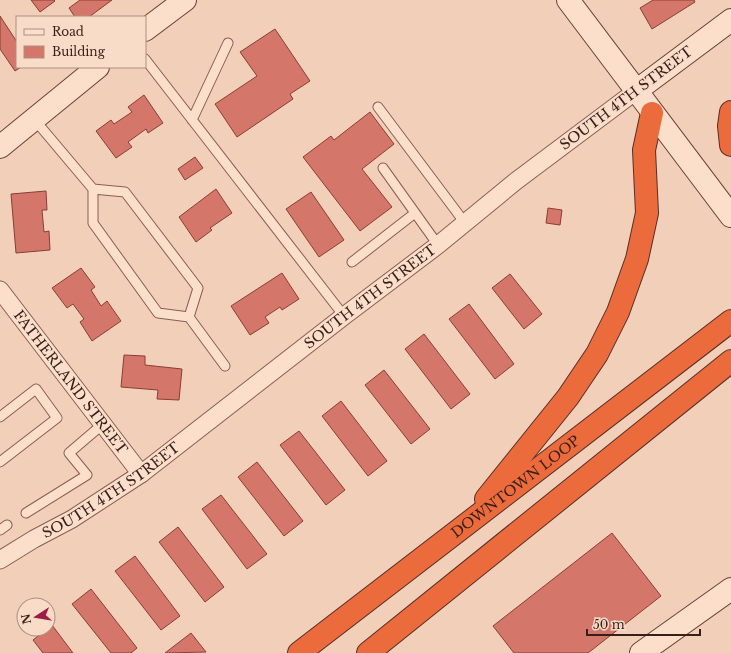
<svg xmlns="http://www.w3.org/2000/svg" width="731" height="653" font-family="'Libre Baskerville',serif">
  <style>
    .building { fill: #d47669; stroke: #8a3e35 }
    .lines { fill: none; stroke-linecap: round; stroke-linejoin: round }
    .service-casing { stroke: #895e52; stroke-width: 11 }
    .minor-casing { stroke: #895e52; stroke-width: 19 }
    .secondary-casing { stroke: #6a4035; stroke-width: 24 }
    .motorway-casing { stroke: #552f27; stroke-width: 24 }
    .service { stroke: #fcdfcb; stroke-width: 9 }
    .minor { stroke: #fcdfcb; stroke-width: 17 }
    .secondary { stroke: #fcdfcb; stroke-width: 22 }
    .motorway { stroke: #ec6b3d; stroke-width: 22 }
    .labels { text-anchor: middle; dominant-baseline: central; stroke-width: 3.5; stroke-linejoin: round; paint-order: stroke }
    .street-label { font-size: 14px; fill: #361e19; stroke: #f9dcc8 }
  </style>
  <rect width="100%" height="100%" fill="#f2cfb8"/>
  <path class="building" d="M 31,0 L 54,0 L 55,1 L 40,12 Z
    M 80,0 L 112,0 L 89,17 L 75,17 L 69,8 Z
    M 653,0 L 694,0 L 695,2 L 652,29 L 640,8 Z
    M 0,16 L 17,42 L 17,67 L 21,67 L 15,71 L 0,49 Z
    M 275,29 L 310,81 L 290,94 L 293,99 L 237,137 L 215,104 L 257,76 L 240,52 Z
    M 144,95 L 163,123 L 148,133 L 146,129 L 128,142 L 132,147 L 116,158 L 96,131 L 111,120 L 114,124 L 132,112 L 128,107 Z
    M 370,112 L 394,144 L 362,169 L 392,207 L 360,231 L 303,157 L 331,136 L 334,140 Z
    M 195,157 L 203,168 L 185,180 L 178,169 Z
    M 216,189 L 232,213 L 210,228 L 212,230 L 196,242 L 179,217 Z
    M 46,191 L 47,210 L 42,210 L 44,232 L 49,231 L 50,250 L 16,253 L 11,194 Z
    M 311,192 L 344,240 L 319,257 L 286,209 Z
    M 548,208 L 562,210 L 560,225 L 546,223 Z
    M 81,268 L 95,287 L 91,290 L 101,306 L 107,301 L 121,321 L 92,341 L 80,322 L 84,319 L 73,304 L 67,308 L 52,288 Z
    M 282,273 L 299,299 L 282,310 L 280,307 L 265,317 L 269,323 L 250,335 L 231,306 Z
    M 510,274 L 542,314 L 524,329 L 492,288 Z
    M 469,304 L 514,364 L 495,379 L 449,319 Z
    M 424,334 L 470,394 L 451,409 L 405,349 Z
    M 124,355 L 145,356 L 145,365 L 182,369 L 179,400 L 157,399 L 158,390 L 121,387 Z
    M 384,370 L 430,429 L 411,444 L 365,385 Z
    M 341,401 L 387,461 L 368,476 L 322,416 Z
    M 299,431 L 345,490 L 326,505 L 280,445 Z
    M 257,462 L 303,521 L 284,536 L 238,477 Z
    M 221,495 L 267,554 L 247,569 L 202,509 Z
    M 178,527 L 224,587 L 205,602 L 159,542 Z
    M 612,533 L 661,596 L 588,653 L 514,653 L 493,626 Z
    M 135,556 L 180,616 L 161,630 L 115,571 Z
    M 91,589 L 137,648 L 131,653 L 111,653 L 72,604 Z
    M 52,625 L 73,653 L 43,653 L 33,640 Z
    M 191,633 L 206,652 L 165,653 Z"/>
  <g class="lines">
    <g class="service-casing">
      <path id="service" d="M 145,59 L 344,316
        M 378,107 L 465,223
        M 34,119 L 93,189 L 93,223 L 158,313 L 189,317 L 225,366
        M 192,120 L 228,43
        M 383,168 L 438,245
        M 93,189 L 125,192 L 198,288 L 189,317
        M 352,262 L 415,213
        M 0,417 L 36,389 L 57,418 L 0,462
        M 26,513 L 87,475 L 69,453 L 103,424
        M 0,530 L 7,525"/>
    </g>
    <g class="minor-casing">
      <g id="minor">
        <path id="s1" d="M 0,290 L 141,474"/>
        <path id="s2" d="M 0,560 L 34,539 L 72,519 L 141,474 L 344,316 L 438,245 L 516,181 L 636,91"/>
      </g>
    </g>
    <g class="secondary-casing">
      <path id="secondary" d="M 568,0 L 731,216
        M 145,30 L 185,0
        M 636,91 L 731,20
        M 0,147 L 98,67
        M 641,653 L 731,589"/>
    </g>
    <g class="motorway-casing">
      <g id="motorway">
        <path d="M 731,112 L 729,126 L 731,145"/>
        <path d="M 486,499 L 568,397 L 597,354 L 618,312 L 637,259 L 647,213 L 644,150 L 652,113"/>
        <path id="s3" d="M 299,653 L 731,321"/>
        <path d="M 368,653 L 731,361"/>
      </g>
    </g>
    <use href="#service" class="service"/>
    <use href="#minor" class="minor"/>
    <use href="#secondary" class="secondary"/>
    <use href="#motorway" class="motorway"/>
  </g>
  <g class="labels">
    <g class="street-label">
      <text transform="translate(626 98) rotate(-37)">SOUTH 4TH STREET</text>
      <text stroke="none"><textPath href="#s2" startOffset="455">SOUTH 4TH STREET</textPath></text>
      <text stroke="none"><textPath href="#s1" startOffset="116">FATHERLAND STREET</textPath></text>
      <text stroke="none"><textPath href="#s3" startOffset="273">DOWNTOWN LOOP</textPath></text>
      <text stroke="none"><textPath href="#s2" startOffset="131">SOUTH 4TH STREET</textPath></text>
    </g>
  </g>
  <rect x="16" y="16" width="130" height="52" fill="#f9dcc8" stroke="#ab9082"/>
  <rect x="24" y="29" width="20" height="6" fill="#fcdfcb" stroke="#ab9082"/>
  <text x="52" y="36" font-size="12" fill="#361e19">Road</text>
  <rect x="24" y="46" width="20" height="12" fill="#d47669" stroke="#ab9082"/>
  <text x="52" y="56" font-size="12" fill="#361e19">Building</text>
  <g transform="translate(36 617) rotate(258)"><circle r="19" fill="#f9dcc8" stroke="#ab9082"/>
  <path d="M0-3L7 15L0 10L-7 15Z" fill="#9d1c44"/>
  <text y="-6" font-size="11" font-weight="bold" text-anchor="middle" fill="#361e19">N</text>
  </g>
  <path d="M587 629v6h113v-6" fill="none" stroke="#361e19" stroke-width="2"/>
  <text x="593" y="629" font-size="12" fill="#361e19" stroke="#f9dcc8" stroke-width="3" paint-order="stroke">50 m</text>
</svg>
